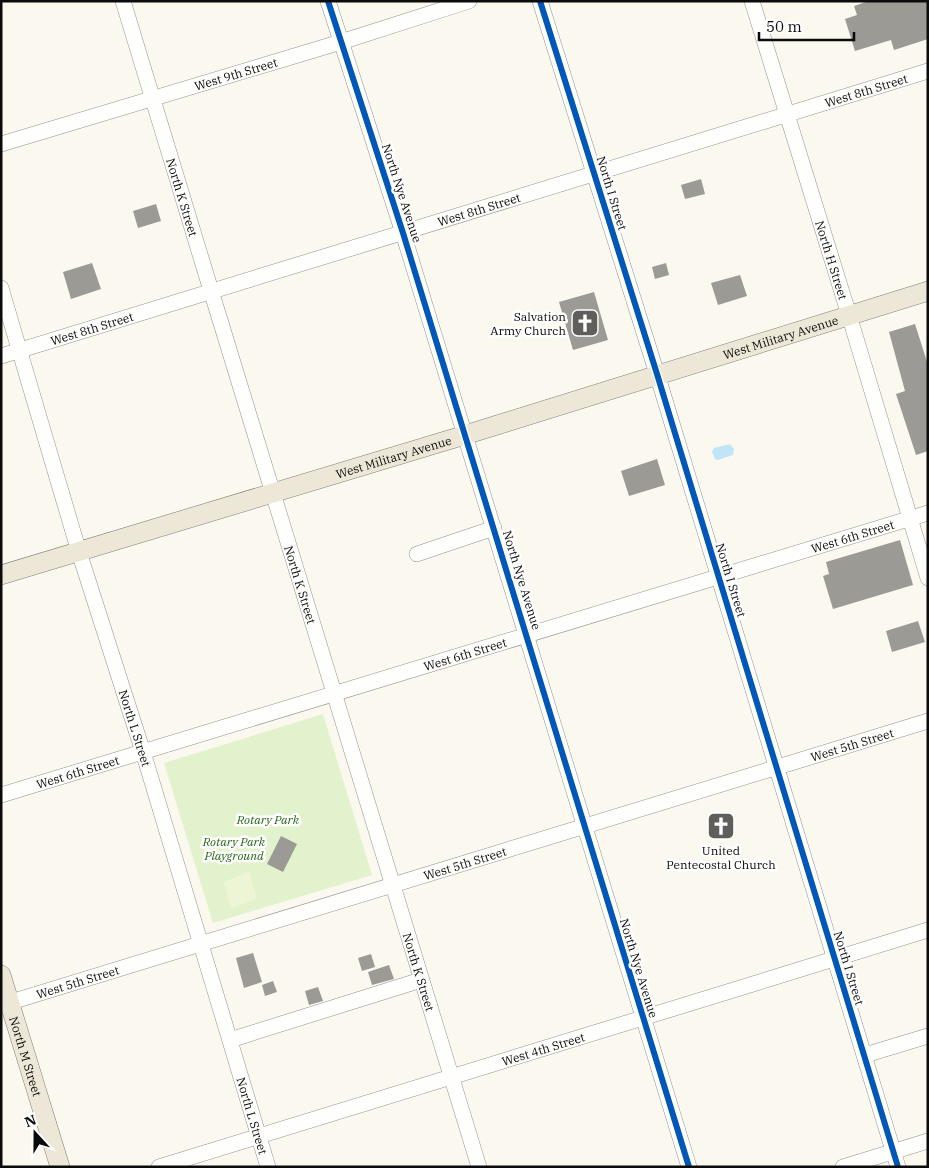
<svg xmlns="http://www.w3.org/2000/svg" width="929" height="1168" font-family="'IBM Plex Serif',serif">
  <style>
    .green { fill: #e2f2cc }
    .pitch { fill: #edf5d6 }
    .water { fill: #c1e5f8 }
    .building { fill: #9c9a95 }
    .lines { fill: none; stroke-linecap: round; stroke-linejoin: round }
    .minor-casing { stroke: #93928e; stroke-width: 16 }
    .major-casing { stroke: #807f7b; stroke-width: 20 }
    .minor { stroke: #fefefd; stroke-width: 15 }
    .major { stroke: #ece7d6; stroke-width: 19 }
    .cycleway-casing { stroke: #fff; stroke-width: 9 }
    .cycleway { stroke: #0057b8; stroke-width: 6 }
    .labels { text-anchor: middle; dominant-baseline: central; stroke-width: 5; stroke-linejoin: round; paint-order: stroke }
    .street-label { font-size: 12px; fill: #0b0b0b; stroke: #fff }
    .poi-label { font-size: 12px; fill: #0b0b0b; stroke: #fff; text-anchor: end }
    .park-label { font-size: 12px; font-style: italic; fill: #276816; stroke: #fff }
  </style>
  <rect width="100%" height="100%" fill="#faf8ef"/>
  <path class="green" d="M 323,714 L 372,875 L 213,923 L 164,763 Z"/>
  <path class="pitch" d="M 249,872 L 257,899 L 231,908 L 223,882 Z"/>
  <path class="water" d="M 730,444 L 734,449 L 733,455 L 718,460 L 715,459 L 712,452 L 714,448 Z"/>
  <path class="building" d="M 869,1 L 928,1 L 928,39 L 894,50 L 891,40 L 855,51 L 845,19 L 857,15 L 854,6 Z
    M 701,179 L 705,194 L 685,199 L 681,185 Z
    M 156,204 L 161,221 L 138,228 L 133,211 Z
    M 92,263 L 101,289 L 71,299 L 63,272 Z
    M 666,263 L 669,275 L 655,279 L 652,267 Z
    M 740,275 L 747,296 L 718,305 L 711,283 Z
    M 594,292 L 608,340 L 573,350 L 559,302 Z
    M 915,324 L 928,365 L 928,451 L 916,455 L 896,394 L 905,391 L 889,332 Z
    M 657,459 L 665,485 L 629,496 L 621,471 Z
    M 900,540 L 913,585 L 833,609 L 823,576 L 829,574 L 826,562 Z
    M 918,621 L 925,642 L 892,652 L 886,631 Z
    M 281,836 L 297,844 L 283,872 L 267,864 Z
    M 253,953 L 262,982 L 244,988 L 236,958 Z
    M 371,954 L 375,967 L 362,971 L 358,958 Z
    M 389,965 L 394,979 L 372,985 L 368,972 Z
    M 273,981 L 277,992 L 265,996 L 262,985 Z
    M 318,987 L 323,1001 L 309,1005 L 305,991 Z"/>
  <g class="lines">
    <g class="minor-casing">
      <g id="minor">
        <path id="s1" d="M 123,1 C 241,390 360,779 479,1167"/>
        <path d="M 328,1 L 403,233 L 689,1167"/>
        <path d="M 540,1 L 657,374 L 898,1167"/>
        <path id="s2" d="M 752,1 L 849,315 L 928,578"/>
        <path id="s3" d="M 1,144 L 341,42 L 469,1"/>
        <path id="s4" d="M 1,288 L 79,552 L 143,752 L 268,1167"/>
        <path id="s5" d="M 1,356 L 928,71"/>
        <path d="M 417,554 L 494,528"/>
        <path id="s6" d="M 1,795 L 928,513"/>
        <path id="s7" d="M 1,1005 L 928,721"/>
        <path d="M 230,1040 L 421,980"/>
        <path d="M 865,1055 L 928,1036"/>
        <path id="s8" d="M 159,1167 L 928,930"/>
        <path d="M 843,1167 L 928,1141"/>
      </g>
    </g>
    <g class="major-casing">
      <g id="major">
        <path id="s9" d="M 1,575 L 465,435 L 928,291"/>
        <path id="s10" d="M 1,975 L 60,1167"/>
      </g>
    </g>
    <use href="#minor" class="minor"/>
    <use href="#major" class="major"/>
    <g class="cycleway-casing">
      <path id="cycleway" d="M 328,1 L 403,233 L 689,1167
        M 540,1 L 657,374 L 898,1167"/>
    </g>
    <use href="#cycleway" class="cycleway"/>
  </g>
  <defs>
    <g id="church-square" transform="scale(1.4375)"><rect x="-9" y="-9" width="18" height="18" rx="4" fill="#5f5e5b" stroke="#fff"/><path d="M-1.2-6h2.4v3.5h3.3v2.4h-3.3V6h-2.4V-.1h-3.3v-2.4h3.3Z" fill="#fff"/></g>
  </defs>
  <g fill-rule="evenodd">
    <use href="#church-square" x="585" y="323"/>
    <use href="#church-square" x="721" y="826"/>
  </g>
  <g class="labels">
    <g class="street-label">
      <text stroke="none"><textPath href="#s3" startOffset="245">West 9th Street</textPath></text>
      <text stroke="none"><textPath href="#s5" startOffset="905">West 8th Street</textPath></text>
      <text transform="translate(402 193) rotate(72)">North Nye Avenue</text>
      <text transform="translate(612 193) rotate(73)">North I Street</text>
      <text stroke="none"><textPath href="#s1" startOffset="205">North K Street</textPath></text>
      <text stroke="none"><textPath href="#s5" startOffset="500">West 8th Street</textPath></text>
      <text stroke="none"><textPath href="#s2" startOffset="271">North H Street</textPath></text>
      <text stroke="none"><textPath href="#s5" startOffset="95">West 8th Street</textPath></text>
      <text stroke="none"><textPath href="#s9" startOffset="815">West Military Avenue</textPath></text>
      <text stroke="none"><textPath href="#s9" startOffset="410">West Military Avenue</textPath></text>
      <text stroke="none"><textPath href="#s6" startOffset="890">West 6th Street</textPath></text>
      <text transform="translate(522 580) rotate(73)">North Nye Avenue</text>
      <text transform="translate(731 580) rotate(73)">North I Street</text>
      <text stroke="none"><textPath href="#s1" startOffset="610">North K Street</textPath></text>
      <text stroke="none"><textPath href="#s6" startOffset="485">West 6th Street</textPath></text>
      <text stroke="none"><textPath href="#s4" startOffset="460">North L Street</textPath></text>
      <text stroke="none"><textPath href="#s7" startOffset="890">West 5th Street</textPath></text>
      <text stroke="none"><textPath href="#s6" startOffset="80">West 6th Street</textPath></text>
      <text stroke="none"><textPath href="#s7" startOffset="485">West 5th Street</textPath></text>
      <text transform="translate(639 968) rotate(73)">North Nye Avenue</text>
      <text transform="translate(849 968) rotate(73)">North I Street</text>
      <text stroke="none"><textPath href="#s1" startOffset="1015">North K Street</textPath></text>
      <text stroke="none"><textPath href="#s7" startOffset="80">West 5th Street</textPath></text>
      <text stroke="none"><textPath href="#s8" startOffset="402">West 4th Street</textPath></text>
      <text stroke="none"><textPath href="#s10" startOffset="85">North M Street</textPath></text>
      <text stroke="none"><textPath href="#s4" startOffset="865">North L Street</textPath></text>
    </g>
    <g class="poi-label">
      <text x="566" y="316">Salvation<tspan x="566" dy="14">Army Church</tspan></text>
      <text x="721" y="850" text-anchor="middle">United<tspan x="721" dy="14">Pentecostal Church</tspan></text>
    </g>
    <g class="park-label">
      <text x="268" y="819">Rotary Park</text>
      <text x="234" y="841">Rotary Park<tspan x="234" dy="14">Playground</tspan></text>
    </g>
  </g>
  <rect width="929" height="1168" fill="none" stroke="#0b0b0b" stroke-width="5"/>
  <g transform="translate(35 1133) rotate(339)" stroke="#ffffff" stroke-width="4" paint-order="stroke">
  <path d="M0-4L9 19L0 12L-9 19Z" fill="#0b0b0b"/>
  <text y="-8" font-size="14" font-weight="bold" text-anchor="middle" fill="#0b0b0b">N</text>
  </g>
  <path d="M759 32v8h95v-8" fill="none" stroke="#0b0b0b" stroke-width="2.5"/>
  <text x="766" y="32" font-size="15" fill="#0b0b0b" stroke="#ffffff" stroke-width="4" paint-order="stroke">50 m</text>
</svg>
